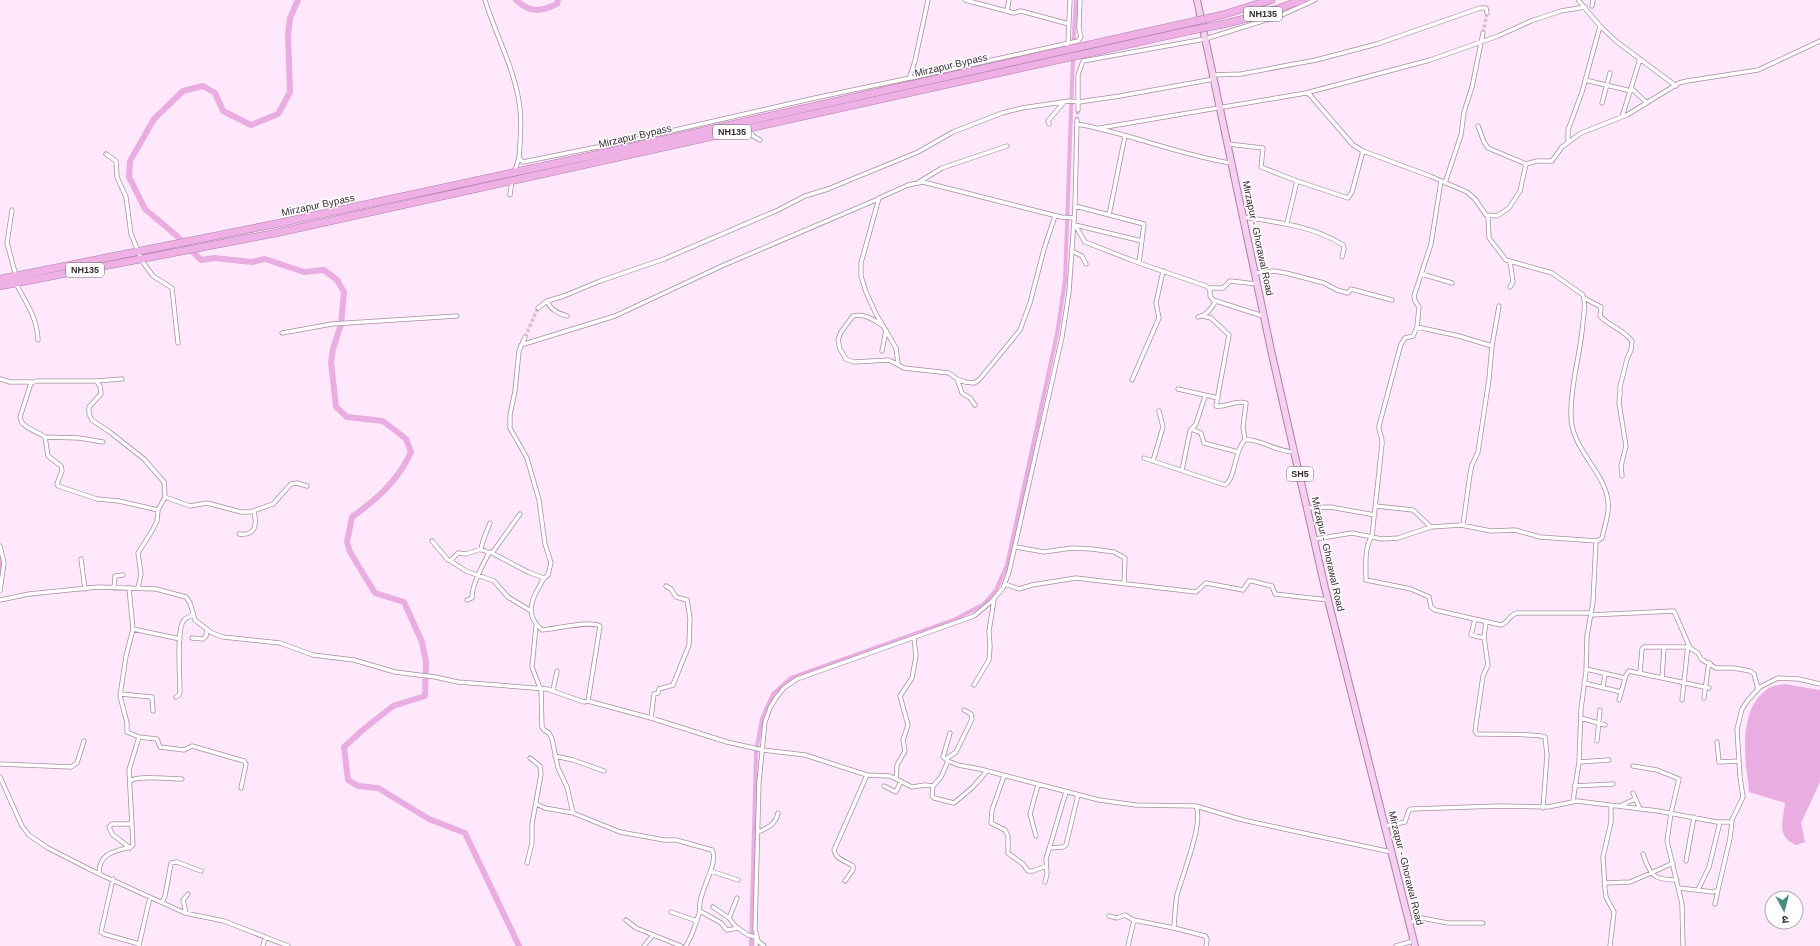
<svg xmlns="http://www.w3.org/2000/svg" width="1820" height="946" font-family="Helvetica,'Noto Sans Devanagari',sans-serif">
  <style>
    .water { fill: #e9ade1 }
    .lines { fill: none; stroke-linecap: round; stroke-linejoin: round }
    .canal { stroke: #e9ade1; stroke-width: 4 }
    .river { stroke: #e9ade1; stroke-width: 6 }
    .street-tunnel { stroke: #d6c2d3; stroke-width: 3.5; stroke-dasharray: 3.5 2; stroke-linecap: butt }
    .street-casing { stroke: #a78da3; stroke-width: 5 }
    .primary-casing { stroke: #ad81a7; stroke-width: 8 }
    .highway-casing { stroke: #ad81a7; stroke-width: 8 }
    .street { stroke: #fff; stroke-width: 3.5 }
    .primary { stroke: #f5d0f0; stroke-width: 6 }
    .highway { stroke: #efb0e6; stroke-width: 7 }
    .highway-bridge-casing { stroke: #ad81a7; stroke-width: 8; stroke-linecap: butt }
    .highway-bridge { stroke: #efb0e6; stroke-width: 7 }
    .labels { text-anchor: middle; dominant-baseline: central; stroke-width: 3; stroke-linejoin: round; paint-order: stroke }
    .shield { fill: #fff; stroke: #706970; stroke-width: 1 }
    .shield-label { font-size: 9px; font-weight: bold; fill: #332932 }
    .street-label { font-size: 10px; fill: #332932; stroke: #fff }
  </style>
  <rect width="100%" height="100%" fill="#ffe8fb"/>
  <path class="water" d="M 1784,684 L 1820,690 L 1820,782 L 1801,823 L 1805,842 L 1796,845 C 1776,836 1783,822 1785,803 L 1749,792 C 1749,783 1747,775 1746,767 C 1744,739 1743,705 1769,688 C 1773,686 1779,685 1784,684 Z"/>
  <g class="lines">
    <path class="canal" d="M 1073,49 L 1076,0
      M 0,555 L 1,575
      M 751,946 L 756,751 L 762,719 L 773,694 L 791,678 L 954,620 L 984,604 L 996,590 L 1007,565 L 1057,334 L 1065,280 L 1073,56"/>
    <path class="river" d="M 298,0 L 290,18 L 288,35 L 290,92 L 278,114 L 251,125 L 223,111 L 215,93 L 203,86 L 183,91 L 154,119 L 130,161 L 129,177 L 145,209 L 177,236 L 201,260 L 214,258 L 252,262 L 265,259 L 304,272 L 324,270 L 337,280 L 344,292 L 341,324 L 333,349 L 331,362 L 336,407 L 347,417 L 383,421 L 406,439 L 411,452 C 398,481 377,499 352,517 L 347,542 L 350,552 L 375,593 L 404,602 L 422,642 L 426,662 L 425,696 L 393,706 L 365,728 L 344,747 L 348,780 L 358,786 L 378,788 L 429,819 L 465,833 L 519,946
      M 516,0 C 530,13 540,12 557,4 L 558,0"/>
    <path class="street-tunnel" d="M 1483,33 L 1487,13
      M 1077,120 L 1078,110
      M 525,337 L 538,308"/>
    <g class="street-casing">
      <path id="street" d="M 485,0 C 496,36 516,71 520,109 C 522,126 520,142 519,158 L 523,162 L 627,141 L 815,98 L 910,78
        M 928,0 L 915,61 L 910,76 L 911,78 L 1078,41 L 1081,37 L 1079,28 L 1080,0
        M 965,0 L 1014,13 L 1021,11 L 1069,24
        M 1579,1 L 1600,26 L 1617,42 L 1676,86
        M 1592,6 L 1593,0
        M 1007,11 L 1009,0
        M 1068,44 L 1070,0
        M 1213,75 L 1241,74 L 1316,60 L 1377,44 L 1480,8 L 1486,8 L 1487,13
        M 1585,80 L 1631,91
        M 1631,88 L 1647,103
        M 1306,93 L 1430,60 L 1498,36 L 1531,21 L 1561,11 L 1585,7
        M 1602,103 L 1610,73
        M 1078,110 L 1078,75 L 1083,61 L 1205,39 L 1282,15 L 1315,0
        M 1622,117 L 1640,59
        M 744,122 L 753,136 L 760,140
        M 1049,124 L 1048,121 L 1064,102
        M 1077,124 C 1129,133 1179,155 1231,163
        M 1478,126 L 1484,142 L 1488,148 L 1526,164
        M 1100,128 L 1306,93 L 1310,95 L 1353,145 L 1363,151 L 1430,176 L 1467,192 L 1475,199 L 1486,215 L 1497,216 L 1509,208 L 1520,191 L 1526,164 L 1537,161 L 1552,161 L 1562,147 L 1581,133 L 1627,115 L 1679,83 L 1687,81 L 1758,70 L 1820,41
        M 1568,142 L 1568,130 L 1582,92 L 1600,26
        M 1228,144 L 1263,148 L 1261,167 L 1297,181 L 1287,223
        M 106,154 L 116,161 L 117,177 L 126,197 L 131,234 L 142,261 L 153,276 L 172,288 L 178,343
        M 514,173 L 519,158
        M 1297,181 L 1348,198 L 1352,192 L 1363,151
        M 1441,181 L 1431,244 L 1414,296 L 1415,301 L 1419,307 L 1417,327 L 1413,336 L 1405,338 L 1401,344 L 1379,426 C 1378,432 1383,436 1382,444 L 1372,536 C 1364,548 1366,566 1366,580 L 1411,589 L 1429,597 L 1431,607 L 1435,610 L 1501,625 C 1508,623 1509,615 1517,613 L 1591,613
        M 919,182 L 942,168 L 1007,146
        M 1445,183 L 1461,135 L 1464,112 L 1472,87 L 1483,33
        M 510,195 L 512,180
        M 1075,206 L 1144,224 L 1139,263
        M 12,210 L 7,243 L 16,276
        M 1109,215 L 1125,136
        M 1243,217 C 1276,222 1314,226 1343,245 L 1344,249 L 1342,257
        M 1075,225 L 1085,242 L 1139,263 L 1206,286 L 1210,289 L 1210,296 L 1213,300 L 1263,316
        M 1075,225 L 1142,241
        M 1072,251 L 1082,256 L 1086,264
        M 1510,261 L 1513,282 L 1510,287
        M 1256,273 L 1274,271 L 1286,273 L 1324,283 L 1337,290 L 1348,293 L 1351,289 L 1392,300
        M 1422,274 L 1452,283
        M 16,283 C 26,304 37,316 38,340
        M 1209,288 L 1223,288 L 1230,281 L 1257,284
        M 1584,298 L 1601,307 L 1600,316 C 1609,326 1623,329 1632,341 L 1631,350 L 1627,359 L 1620,387 L 1620,393 L 1619,403 L 1626,446 L 1621,466 L 1622,476
        M 547,301 C 550,309 559,314 567,316
        M 538,308 L 547,301 L 564,296 L 600,281 L 664,259 L 778,210 L 805,196 L 828,189 L 918,152 L 953,132 L 1002,113 L 1022,108 L 1069,101 L 1079,102 L 1120,96 L 1214,79
        M 1203,316 L 1211,318 L 1229,335 L 1216,406 C 1226,408 1236,399 1246,403 L 1243,427 L 1245,440
        M 1198,317 C 1208,315 1210,309 1216,301
        M 883,326 C 874,320 864,313 853,316 L 841,332 L 838,340 L 840,349 L 846,359 L 854,362 L 889,360 L 904,368 L 949,373 L 957,379 L 965,382 L 974,383 L 979,380 L 1020,330 L 1030,303 L 1044,249 L 1055,216
        M 1417,327 L 1459,336 L 1492,346 L 1489,379 L 1478,452 L 1472,465 L 1470,474 L 1463,525
        M 282,333 L 332,324 L 457,316
        M 525,337 L 519,351 L 515,391 L 510,415 L 510,428 L 527,458 L 539,500 L 545,544 L 551,563 L 548,575 C 543,578 542,582 539,587 C 529,604 527,617 542,630 C 555,629 590,620 600,626 L 588,701
        M 521,345 L 615,316 L 724,265 L 878,199
        M 1492,346 L 1499,306
        M 882,351 L 886,330
        M 898,364 L 896,348 L 876,314 L 866,292 L 861,276 L 861,263 L 879,198 L 908,185 L 923,182 L 1061,217 L 1074,218
        M 0,379 L 10,382 L 32,382
        M 957,379 L 962,393 L 970,398 L 975,405
        M 1132,380 L 1159,318 L 1156,303 L 1163,271
        M 96,381 L 122,379
        M 1178,389 L 1218,398
        M 1191,429 L 1201,433 L 1204,443 L 1238,452
        M 45,437 L 79,438 L 103,442
        M 1144,458 L 1225,485 C 1236,478 1234,450 1245,440 C 1258,438 1277,452 1294,452
        M 1153,461 L 1163,427 L 1159,411
        M 1182,470 L 1190,431 L 1196,424 L 1205,396
        M 165,497 L 190,506 L 207,503 L 241,512 L 250,512 L 273,504 L 291,484 L 297,483 L 307,486
        M 1376,506 L 1413,510 L 1431,527 L 1461,525 L 1491,531 L 1515,530 L 1540,537 L 1597,541 L 1602,538 C 1604,527 1610,513 1608,502 C 1606,473 1571,449 1571,416 C 1570,384 1581,353 1583,322 C 1584,313 1586,303 1583,295 L 1552,273 L 1506,260 L 1489,238 L 1488,217
        M 1307,508 L 1330,507 L 1375,515
        M 239,534 C 256,536 257,525 254,511
        M 1315,539 L 1352,533 L 1382,539 L 1398,538 L 1431,527
        M 432,541 L 448,560 L 451,560 L 458,553 L 466,554 L 481,549 L 489,553 L 490,552 L 528,572 L 544,578
        M 0,546 L 4,563 L 0,591
        M 1016,547 L 1044,552 L 1072,548 L 1092,549 L 1114,552 L 1125,558 L 1124,583
        M 481,550 C 482,540 487,532 490,523
        M 492,553 L 520,514
        M 81,559 L 85,589
        M 449,560 L 466,571 L 494,581 L 508,597 L 531,611
        M 1005,584 L 1019,589 L 1032,585 L 1076,578 L 1196,592 L 1206,583 L 1243,590 L 1249,581 L 1252,581 L 1272,586 L 1275,594 L 1328,600
        M 114,588 L 115,576 L 123,575
        M 129,588 L 133,629 L 126,656 L 120,696 L 127,723 L 127,732 L 139,737 L 157,739 L 160,747 L 184,750 L 192,746 L 244,761 L 246,764 L 241,788
        M 138,588 L 141,574 L 138,553 L 152,531 L 157,521 L 158,510 L 165,497 L 164,482 L 144,459 L 111,433 L 92,420 L 89,414 L 89,407 L 101,394 L 100,386 L 96,381 L 37,381 L 31,383 L 20,417 C 21,428 37,431 45,437 L 48,456 L 61,466 L 62,471 L 57,484 L 58,486 L 97,499 L 119,501 L 158,510
        M 0,600 L 29,594 L 98,587 L 156,589 L 186,597 L 190,603 L 195,620 L 212,633 L 223,637 L 280,643 L 313,655 L 354,660 L 395,672 L 435,677 L 458,682 L 547,689 L 584,702 L 588,701 L 651,718 L 727,742 L 763,750 L 805,755 L 867,775 L 890,776 L 912,787 L 925,785 L 933,786 L 941,777 L 948,761 L 958,765 L 980,769 L 1099,800 L 1136,805 L 1196,806 L 1243,820 L 1391,852
        M 467,600 L 472,598 C 471,586 483,564 489,553
        M 1591,615 L 1674,611 L 1690,648 L 1698,653 L 1701,659 L 1716,668 L 1734,668 L 1750,671 L 1754,674 L 1758,689
        M 1475,619 L 1471,635 L 1484,638
        M 1486,622 L 1484,637 L 1488,665 L 1483,676 L 1475,731 L 1477,734 C 1488,734 1540,734 1545,737 L 1547,755 L 1543,808
        M 536,626 L 532,667 L 540,688
        M 133,629 L 180,639
        M 192,638 L 203,639 L 206,636 L 207,629
        M 1586,669 L 1625,678
        M 1640,673 L 1642,649 L 1644,647 L 1688,647
        M 1662,678 L 1664,647
        M 1584,683 L 1621,692
        M 974,685 L 989,660 L 990,647 L 989,631 L 994,600
        M 541,688 L 542,727 L 544,730 L 549,733 L 552,739 L 558,768 L 567,787 L 573,813 L 620,832 L 664,840 L 676,840 L 712,850 C 720,863 696,895 700,911
        M 1603,688 L 1605,673
        M 553,690 L 557,671
        M 120,694 L 152,697 L 153,711
        M 176,697 L 179,695 L 180,692 C 180,678 176,629 184,620 C 186,618 190,616 193,615
        M 1704,698 L 1708,668 L 1710,663
        M 1619,700 L 1626,675 L 1629,671 L 1709,688
        M 1682,700 L 1688,645
        M 651,718 L 654,694 L 658,693 L 659,689 L 673,685 L 689,645 L 690,618 L 687,600 L 676,597 L 671,589 L 666,586
        M 1581,718 L 1605,725
        M 1597,741 L 1600,710
        M 1717,742 L 1719,762 L 1739,761
        M 555,756 L 573,760 L 604,771
        M 946,759 L 956,752 L 972,719 L 971,714 L 964,710
        M 947,760 L 943,757 L 950,733
        M 1579,762 L 1609,760
        M 0,764 L 71,767 L 77,763 L 84,741
        M 1633,766 L 1657,770 L 1679,779 L 1671,813 L 1667,841 L 1682,904 L 1683,946
        M 1004,776 L 992,810 L 991,823 L 1005,830 L 1008,836 L 1008,853 L 1023,864 L 1028,871 L 1033,871 L 1046,866
        M 0,777 L 22,826 L 29,835 L 48,848 L 99,874 L 185,913 L 224,921 L 288,946
        M 896,779 L 897,765 L 905,751 L 903,740 L 908,725 L 900,696 L 912,678 L 916,656 L 914,638
        M 130,781 C 137,775 172,779 182,779
        M 884,786 L 896,792 L 901,781
        M 933,786 L 932,796 L 934,798 L 954,803 L 973,787 L 987,771
        M 1574,786 L 1613,784
        M 1633,793 L 1640,809
        M 1573,801 L 1579,762 L 1581,709 L 1586,672 L 1587,636 L 1593,602 L 1596,541
        M 536,804 L 545,808 L 573,813
        M 1196,806 C 1204,823 1182,876 1177,895 C 1175,906 1175,916 1174,926 L 1174,928 L 1205,936 L 1207,939 L 1206,946
        M 1620,806 L 1635,799
        M 1386,826 L 1405,822 L 1409,810 L 1412,809 L 1499,806 L 1548,807 L 1577,801 L 1658,811 L 1717,822 L 1731,822 L 1743,797 L 1740,777 L 1737,729 L 1742,709 L 1748,700 L 1760,687 L 1778,678 L 1799,679 L 1820,684
        M 758,832 C 768,828 776,824 778,813
        M 1036,836 L 1030,814 L 1038,785
        M 130,848 L 112,834 L 109,827 L 112,824 L 132,824
        M 1050,848 L 1063,847 L 1066,845 L 1078,795
        M 1643,854 C 1650,875 1653,880 1677,880
        M 1686,861 L 1694,817
        M 527,863 L 532,843 L 532,824 L 541,774 L 540,766 L 530,758
        M 711,871 L 738,880
        M 99,874 C 99,853 113,852 130,847 L 133,845 L 129,770 L 139,737
        M 113,879 L 101,932 L 104,934 L 139,944
        M 845,881 L 853,870 L 853,866 C 846,861 836,860 834,850 L 867,775
        M 1045,882 L 1047,874 L 1046,859 L 1066,792
        M 1604,883 L 1630,882 L 1651,873 L 1673,863
        M 1679,888 L 1713,892 L 1718,890 L 1730,838 L 1732,821
        M 1698,890 L 1709,867 L 1720,822
        M 162,902 L 165,896 L 171,863 L 177,862 L 201,871
        M 1715,904 L 1718,890
        M 713,907 L 729,918 L 736,927
        M 671,912 L 697,921
        M 186,913 L 183,900 L 188,894
        M 1109,916 L 1117,918 L 1125,915 L 1135,921
        M 729,918 L 737,898
        M 626,920 L 636,928 L 681,946
        M 1409,923 L 1422,918 L 1448,923 L 1483,923
        M 756,939 L 756,946
        M 139,945 L 150,897
        M 263,946 L 265,937
        M 644,946 L 653,935
        M 686,946 L 692,934 L 700,911 L 721,923 L 727,930 L 738,928 L 748,935 L 755,937
        M 764,946 L 758,941 L 755,929 L 759,782 L 765,722 L 770,708 L 776,698 L 784,688 L 797,679 L 974,616 L 992,601 L 1003,588 L 1009,572 L 1062,337 L 1069,292 L 1075,206 L 1077,120
        M 1128,946 L 1134,920 L 1174,928
        M 1396,946 L 1413,941
        M 1610,946 L 1614,912 L 1606,897 L 1605,889 L 1603,857 L 1611,822 L 1611,806"/>
    </g>
    <g class="primary-casing">
      <path id="primary" d="M 1197,0 L 1271,350 L 1325,588 L 1415,946"/>
    </g>
    <g class="highway-casing">
      <path id="highway" d="M 1222,15 L 1271,0
        M 1224,24 L 1260,15 L 1302,0
        M 0,279 L 275,224 L 627,148 L 1187,23
        M 0,286 L 276,233 L 1188,31"/>
    </g>
    <use href="#street" class="street"/>
    <use href="#primary" class="primary"/>
    <use href="#highway" class="highway"/>
    <g class="highway-bridge-casing">
      <path id="highway-bridge" d="M 1187,23 L 1222,15
        M 1188,31 L 1224,24"/>
    </g>
    <use href="#highway-bridge" class="highway-bridge"/>
  </g>
  <g class="labels">
    <g class="shield">
      <rect x="1244" y="7" width="38" height="14" rx="3"/>
      <rect x="713" y="125" width="38" height="14" rx="3"/>
      <rect x="66" y="263" width="38" height="14" rx="3"/>
      <rect x="1287" y="467" width="26" height="14" rx="3"/>
    </g>
    <g class="shield-label">
      <text x="1263" y="14">NH135</text>
      <text x="732" y="132">NH135</text>
      <text x="85" y="270">NH135</text>
      <text x="1300" y="474">SH5</text>
    </g>
    <g class="street-label">
      <text transform="translate(951 65) rotate(-13)">Mirzapur Bypass</text>
      <text transform="translate(635 136) rotate(-13)">Mirzapur Bypass</text>
      <text transform="translate(318 205) rotate(-12)">Mirzapur Bypass</text>
      <text transform="translate(1258 238) rotate(78)">Mirzapur - Ghorawal Road</text>
      <text transform="translate(1328 554) rotate(77)">Mirzapur - Ghorawal Road</text>
      <text transform="translate(1406 868) rotate(76)">Mirzapur - Ghorawal Road</text>
    </g>
  </g>
  <g transform="translate(1784 910) rotate(173)"><circle r="19" fill="#ffffff" stroke="#ada9ad"/>
  <path d="M0-3L7 15L0 10L-7 15Z" fill="#498d81"/>
  <text y="-6" font-size="11" font-weight="bold" text-anchor="middle" fill="#332932">उ</text>
  </g>
</svg>
